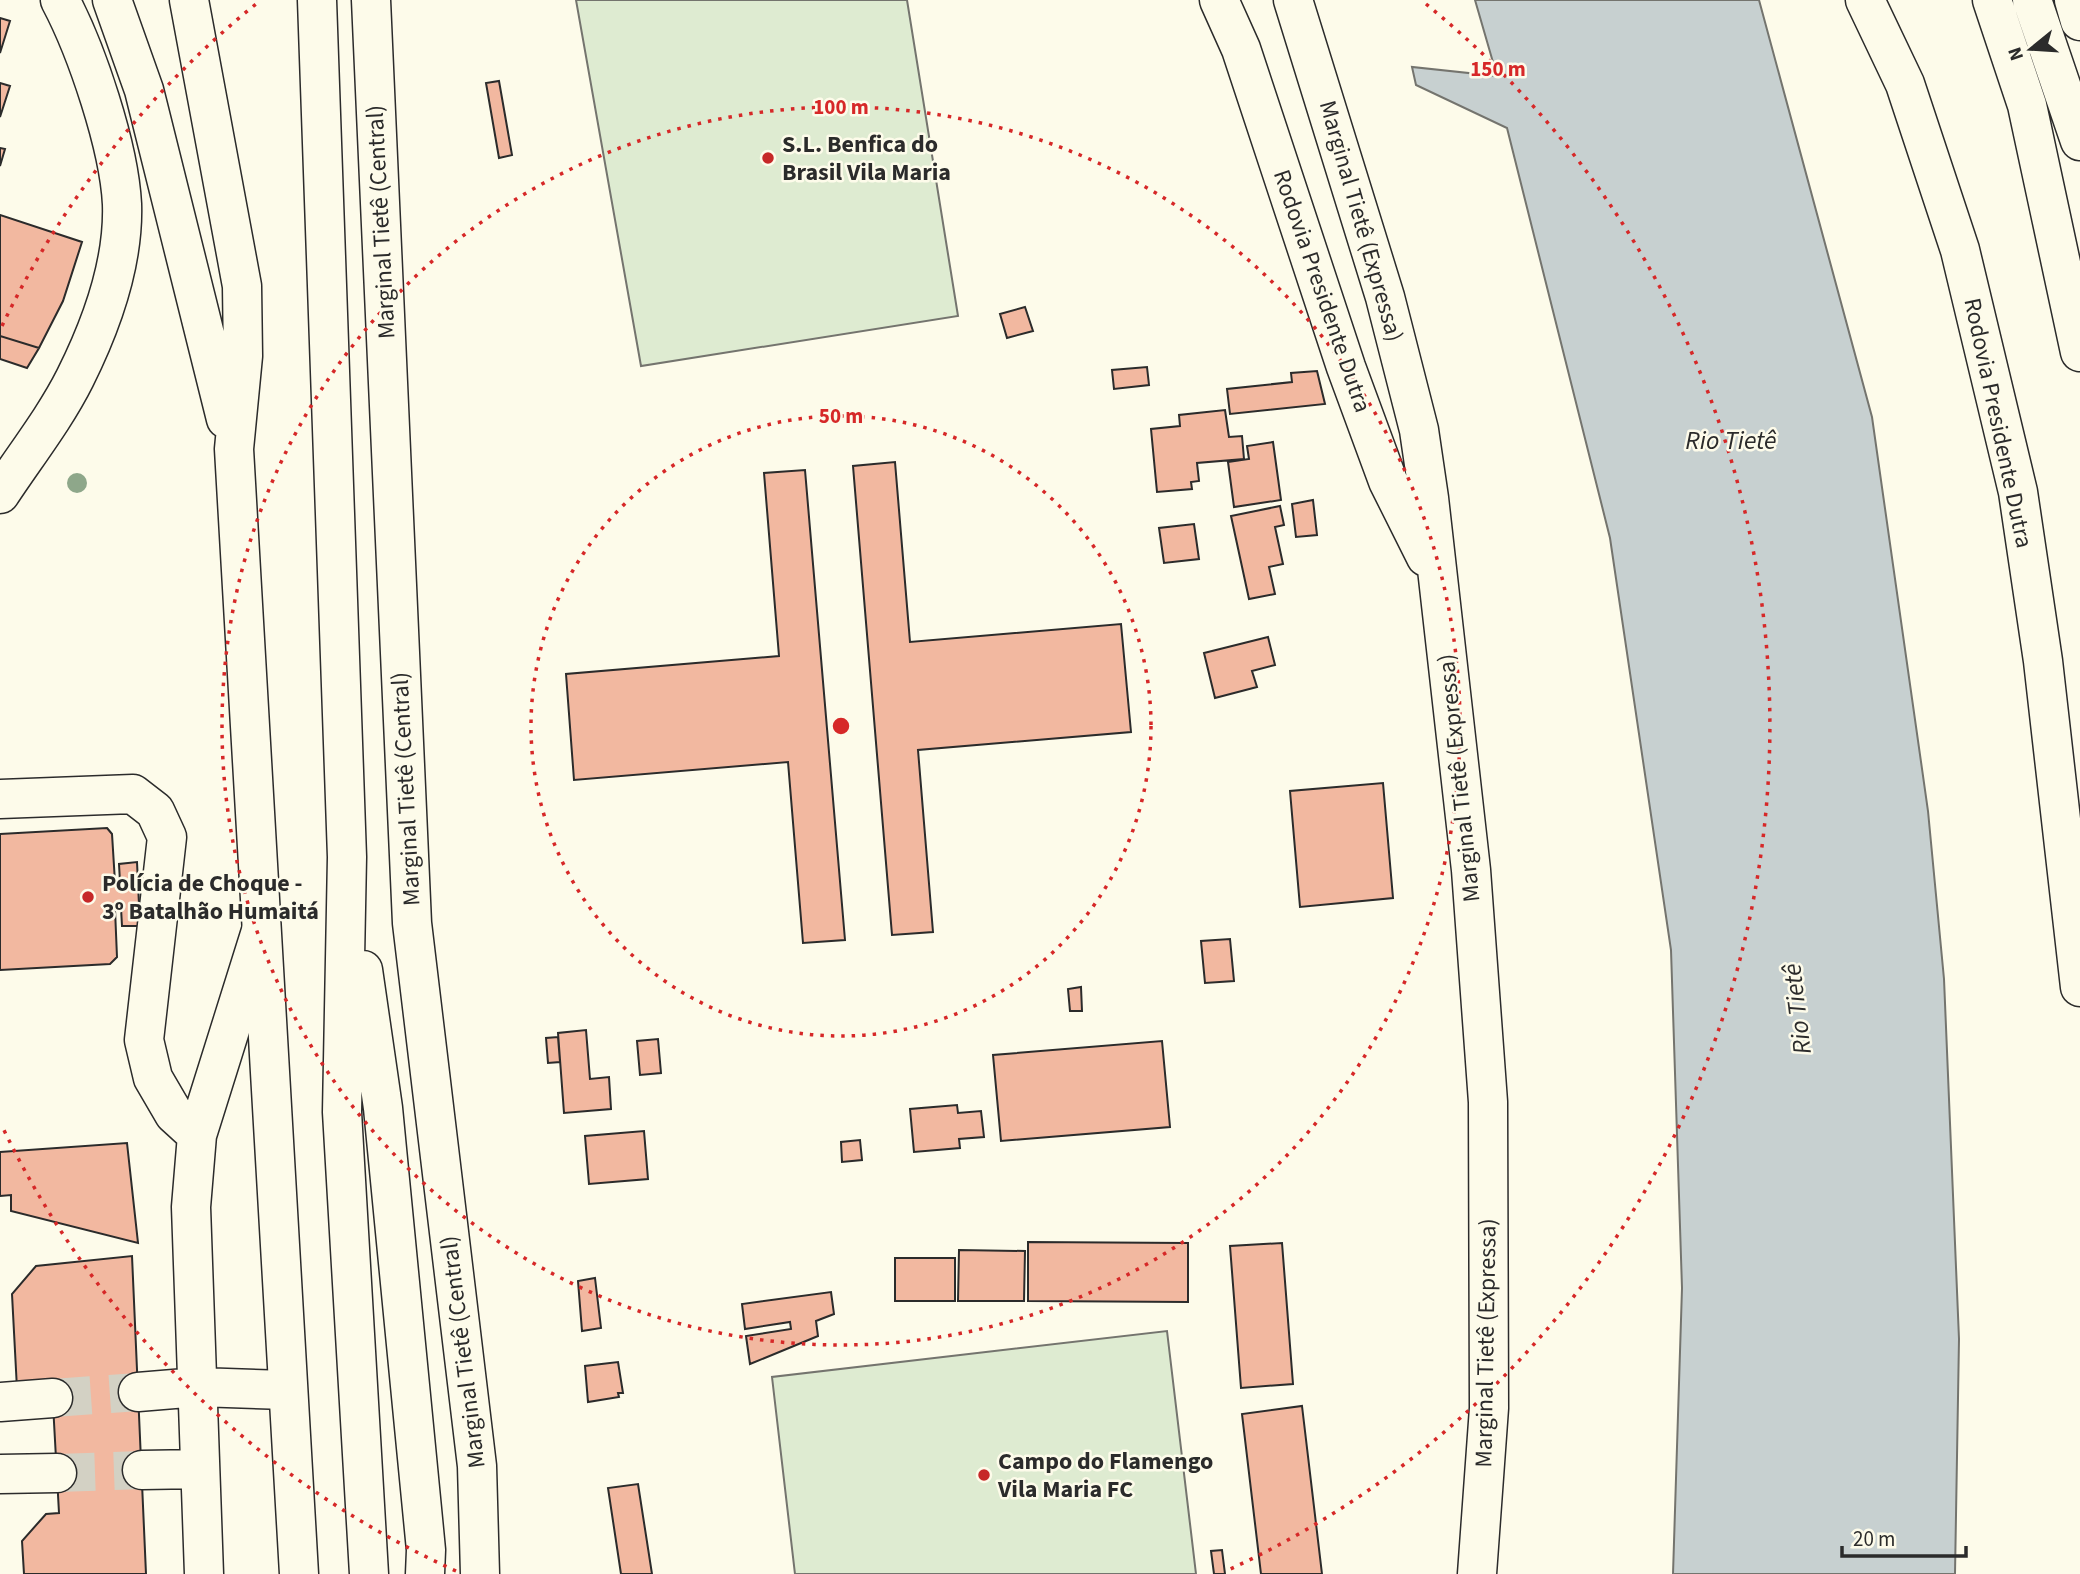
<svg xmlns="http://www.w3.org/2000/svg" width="2080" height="1574" font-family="'Source Sans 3',sans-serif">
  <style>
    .green { fill: #deebd1; stroke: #74746e; stroke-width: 2 }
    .water { fill: #c7d0d0; stroke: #74746e; stroke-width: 2 }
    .building { fill: #f2b8a0; stroke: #2b2b2b; stroke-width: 2 }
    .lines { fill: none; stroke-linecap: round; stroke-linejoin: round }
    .minor-tunnel { stroke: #d3d1c4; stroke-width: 38; stroke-dasharray: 38 19; stroke-linecap: butt }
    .minor-casing { stroke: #2b2b2b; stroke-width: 41 }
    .highway-casing { stroke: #2b2b2b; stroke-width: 41 }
    .minor { stroke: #fdfbea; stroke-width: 38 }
    .highway { stroke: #fdfbea; stroke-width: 38 }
    .tree { fill: #8ea78a }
    .ring { fill: none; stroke: #d62828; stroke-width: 3.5; stroke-dasharray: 3.5 7 }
    .poi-dot { fill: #c62828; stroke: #fdfbea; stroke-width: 2.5 }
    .labels { text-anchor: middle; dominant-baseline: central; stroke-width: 5; stroke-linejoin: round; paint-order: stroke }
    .poi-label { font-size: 24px; font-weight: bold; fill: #2b2b2b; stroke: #fdfbea; text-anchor: start }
    .street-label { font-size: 24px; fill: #2b2b2b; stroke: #fdfbea }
    .water-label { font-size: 26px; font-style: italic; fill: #2b2b2b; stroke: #fdfbea }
    .centre { fill: #d62828; stroke: #fdfbea; stroke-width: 3.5 }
    .ring-label { font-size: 21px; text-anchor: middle; font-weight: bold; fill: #d62828; stroke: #fdfbea; stroke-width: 5; stroke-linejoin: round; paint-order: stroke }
  </style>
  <rect width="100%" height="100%" fill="#fdfbea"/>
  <path class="green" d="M 576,0 L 907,0 L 958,316 L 641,366 Z
    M 1167,1331 L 1196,1574 L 795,1574 L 772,1377 Z"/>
  <path class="water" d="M 1475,0 L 1759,0 L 1872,417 L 1928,811 L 1944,979 L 1959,1339 L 1955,1574 L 1673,1574 L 1682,1288 L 1671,950 L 1610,538 L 1507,128 L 1416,85 L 1412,67 L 1497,76 Z"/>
  <path class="building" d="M 0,18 L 10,21 L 0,53 Z
    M 499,81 L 512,155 L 499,158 L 486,83 Z
    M 0,83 L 10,86 L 0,117 Z
    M 0,148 L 5,149 L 0,166 Z
    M 0,215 L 82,242 L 63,301 L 39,348 L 0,336 Z
    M 1025,307 L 1033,331 L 1007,338 L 1000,314 Z
    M 0,336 L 39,348 L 27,368 L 0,359 Z
    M 1147,367 L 1149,385 L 1114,389 L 1112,370 Z
    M 1317,371 L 1325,404 L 1230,414 L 1227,389 L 1292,382 L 1291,373 Z
    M 1225,410 L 1229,437 L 1242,436 L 1244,459 L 1197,463 L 1199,481 L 1191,482 L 1192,489 L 1157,492 L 1151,429 L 1180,426 L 1179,415 Z
    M 1273,442 L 1281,500 L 1234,507 L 1228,462 L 1249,459 L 1247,446 Z
    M 895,462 L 910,642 L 1121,624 L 1131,732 L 918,750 L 933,932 L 892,935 L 853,466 Z
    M 805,470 L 845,940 L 803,943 L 788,762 L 574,780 L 566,674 L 779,656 L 764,473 Z
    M 1313,500 L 1317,535 L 1296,537 L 1292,504 Z
    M 1280,506 L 1284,525 L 1275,527 L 1283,564 L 1269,567 L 1275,594 L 1249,599 L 1231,516 Z
    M 1194,524 L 1199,559 L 1164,563 L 1159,528 Z
    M 1268,637 L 1275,665 L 1252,671 L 1257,687 L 1215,698 L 1204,653 Z
    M 1383,783 L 1393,898 L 1300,907 L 1290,791 Z
    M 107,828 L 112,834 L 115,882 L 120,882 L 119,864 L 137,862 L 140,926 L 122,926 L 121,908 L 115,909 L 117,957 L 110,964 L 0,970 L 0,834 Z
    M 1230,939 L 1234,981 L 1205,983 L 1201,941 Z
    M 1081,987 L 1082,1011 L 1070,1011 L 1068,989 Z
    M 586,1030 L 590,1079 L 609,1077 L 611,1109 L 564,1113 L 558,1033 Z
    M 558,1037 L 560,1062 L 548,1063 L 546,1038 Z
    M 658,1039 L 661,1073 L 640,1075 L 637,1041 Z
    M 1162,1041 L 1170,1127 L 1001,1141 L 993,1055 Z
    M 957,1105 L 958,1113 L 981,1111 L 984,1137 L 959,1139 L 960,1148 L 914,1152 L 910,1109 Z
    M 644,1131 L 648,1179 L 589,1184 L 585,1136 Z
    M 860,1140 L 862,1160 L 842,1162 L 841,1142 Z
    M 127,1143 L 138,1243 L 11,1211 L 11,1195 L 0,1196 L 0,1152 Z
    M 1028,1242 L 1188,1243 L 1188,1302 L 1028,1301 Z
    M 1282,1243 L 1293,1384 L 1241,1388 L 1230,1246 Z
    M 959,1250 L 1025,1251 L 1024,1301 L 958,1301 Z
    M 132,1256 L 146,1574 L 24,1574 L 22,1541 L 46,1514 L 59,1513 L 52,1386 L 17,1389 L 12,1294 L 36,1266 Z
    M 895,1258 L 955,1258 L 955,1301 L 895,1301 Z
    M 595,1278 L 601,1328 L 582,1331 L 578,1281 Z
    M 831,1292 L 834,1314 L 816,1321 L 818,1336 L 750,1364 L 746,1336 L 791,1329 L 790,1322 L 745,1329 L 742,1304 Z
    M 618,1362 L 623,1393 L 618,1393 L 619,1397 L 588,1402 L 585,1366 Z
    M 1302,1406 L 1322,1574 L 1261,1574 L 1242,1414 Z
    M 638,1484 L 652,1574 L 621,1574 L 608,1488 Z
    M 1222,1550 L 1225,1574 L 1214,1574 L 1211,1551 Z"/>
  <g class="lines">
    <path class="minor-tunnel" d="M 53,1398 L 138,1392
      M 57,1473 L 142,1470"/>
    <g class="minor-casing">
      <path id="minor" d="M 0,494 C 25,456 55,418 75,378 C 101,326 124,263 122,204 C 119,146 87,51 60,0
        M 0,799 L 133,794 L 155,811 L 167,837 L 144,1040 L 153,1078 L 174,1114 L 197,1135
        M 138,1392 L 198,1387 L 286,1390
        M 0,1402 L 53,1398
        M 142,1470 L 200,1469
        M 0,1474 L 57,1473
        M 204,1574 L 191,1207 L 197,1135 L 261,931"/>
    </g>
    <g class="highway-casing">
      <path id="highway" d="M 112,0 L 144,90 L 226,419
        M 189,0 L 242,286 L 243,356 L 234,449 L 299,1574
        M 317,0 L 347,857 L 342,1112 L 369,1574
        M 371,0 L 412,923 L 477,1466 L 480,1574
        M 1219,0 L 1241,49 L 1346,367 L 1388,481 L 1426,557
        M 1293,0 L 1385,297 L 1419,430 L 1429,498 L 1471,870 L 1488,1102 L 1489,1408 L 1477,1574
        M 1865,0 L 1905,84 L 1960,250 L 2018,492 L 2043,661 L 2080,987
        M 1992,0 L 2027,105 L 2080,352
        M 2032,0 L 2080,141
        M 2074,0 L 2080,21
        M 363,970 L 383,1108 L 426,1550 L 425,1574"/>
    </g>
    <use href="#minor" class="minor"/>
    <use href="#highway" class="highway"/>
  </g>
  <circle class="tree" cx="77" cy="483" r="10"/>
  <g class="ring">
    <circle cx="841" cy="726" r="310"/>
    <circle cx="841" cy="726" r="619"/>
    <path d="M456 1571A929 929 0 0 1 2 1126M2 326A929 929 0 0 1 256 4M1426 4A929 929 0 0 1 1226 1571"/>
  </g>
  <g class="poi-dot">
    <circle cx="768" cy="158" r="7"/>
    <circle cx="88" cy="897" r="7"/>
    <circle cx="984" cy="1475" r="7"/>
  </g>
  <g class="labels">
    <g class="poi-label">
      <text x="782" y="144">S.L. Benfica do<tspan x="782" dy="28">Brasil Vila Maria</tspan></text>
      <text x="102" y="883">Polícia de Choque -<tspan x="102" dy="28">3º Batalhão Humaitá</tspan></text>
      <text x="998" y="1461">Campo do Flamengo<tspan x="998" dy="28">Vila Maria FC</tspan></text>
    </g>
    <g class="street-label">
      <text transform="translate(1361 221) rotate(74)">Marginal Tietê (Expressa)</text>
      <text transform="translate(381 222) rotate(-93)">Marginal Tietê (Central)</text>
      <text transform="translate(1322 291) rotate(71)">Rodovia Presidente Dutra</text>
      <text transform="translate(1998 423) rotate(78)">Rodovia Presidente Dutra</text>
      <text transform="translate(1459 778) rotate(-96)">Marginal Tietê (Expressa)</text>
      <text transform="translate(406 789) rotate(-93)">Marginal Tietê (Central)</text>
      <text transform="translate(1486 1343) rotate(-89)">Marginal Tietê (Expressa)</text>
      <text transform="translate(463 1352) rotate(-97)">Marginal Tietê (Central)</text>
    </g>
    <g class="water-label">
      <text x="1731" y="440">Rio Tietê</text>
      <text transform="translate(1797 1009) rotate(-97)">Rio Tietê</text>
    </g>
  </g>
  <circle cx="841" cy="726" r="10" class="centre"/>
  <g class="ring-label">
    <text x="1498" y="76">150 m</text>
    <text x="841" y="114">100 m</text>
    <text x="841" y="423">50 m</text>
  </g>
  <g transform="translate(2031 49) rotate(252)" stroke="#fdfbea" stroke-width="5" paint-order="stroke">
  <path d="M0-5L12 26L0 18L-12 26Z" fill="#2b2b2b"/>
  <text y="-10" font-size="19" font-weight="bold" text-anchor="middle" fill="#2b2b2b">N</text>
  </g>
  <path d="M1842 1546v10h124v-10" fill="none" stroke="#2b2b2b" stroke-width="3.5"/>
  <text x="1853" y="1546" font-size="21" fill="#2b2b2b" stroke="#fdfbea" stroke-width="5" paint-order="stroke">20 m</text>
</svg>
